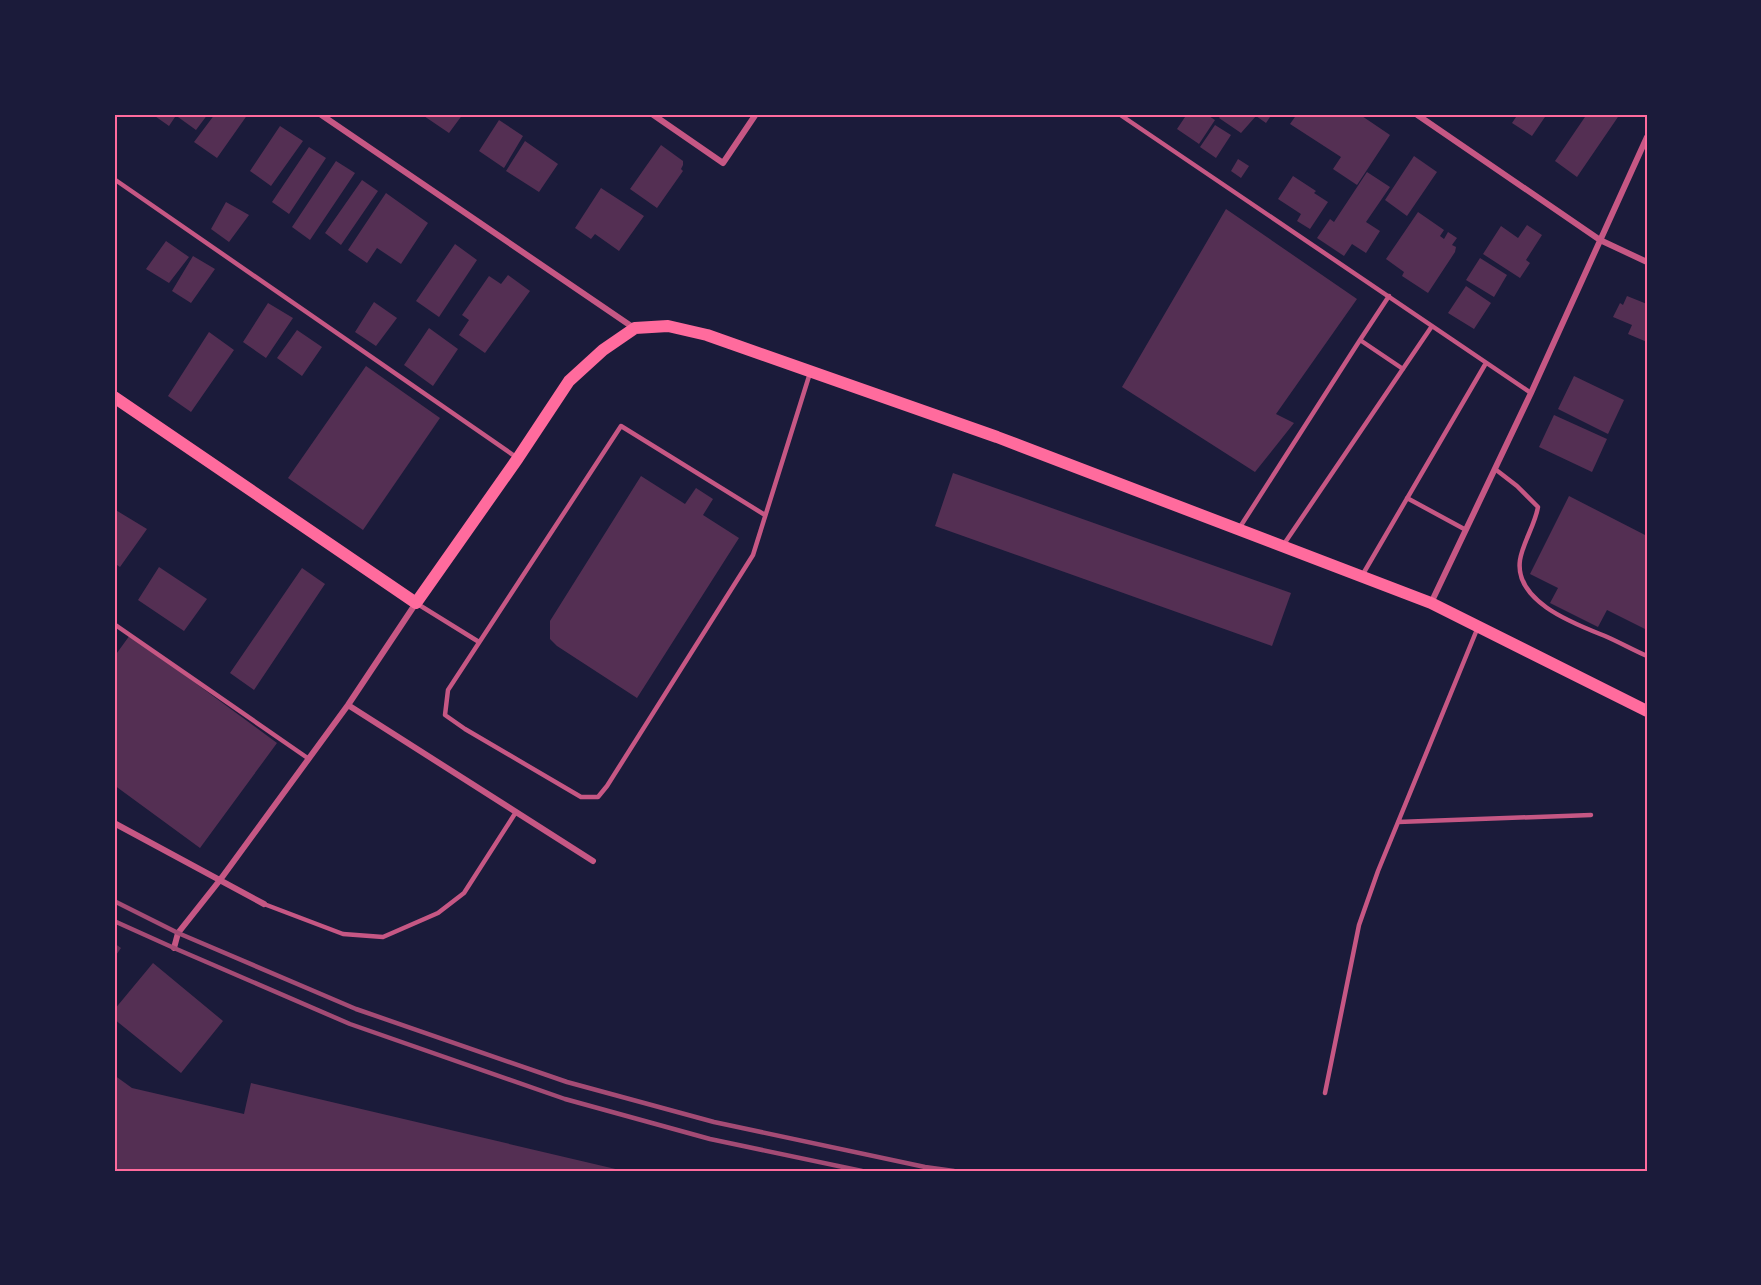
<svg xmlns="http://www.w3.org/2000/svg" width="1761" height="1285" font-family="'Roboto Condensed',sans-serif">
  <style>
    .building { fill: #542f53 }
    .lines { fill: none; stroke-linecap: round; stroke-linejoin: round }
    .service { stroke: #c65784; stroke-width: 4.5 }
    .minor { stroke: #c65784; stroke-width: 6 }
    .secondary { stroke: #ff6b9d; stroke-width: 12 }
    .rail { stroke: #a44b75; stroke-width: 4.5 }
    .neatline { fill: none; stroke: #ff6b9d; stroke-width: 2 }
  </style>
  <rect width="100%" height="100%" fill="#1b1b3a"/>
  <path class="building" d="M 152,114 L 177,114 L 169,126 Z
    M 180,114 L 208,114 L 196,130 L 178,117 Z
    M 215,114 L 248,114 L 217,158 L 194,142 Z
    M 421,114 L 463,114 L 449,133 Z
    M 1187,114 L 1206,114 L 1215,120 L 1199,144 L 1177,129 Z
    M 1222,114 L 1272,114 L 1266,123 L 1256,116 L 1241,133 L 1219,118 Z
    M 1297,114 L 1359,114 L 1390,135 L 1357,185 L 1333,169 L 1341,157 L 1290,124 Z
    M 1518,114 L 1547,114 L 1532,136 L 1512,123 Z
    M 1587,114 L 1620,114 L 1577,177 L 1555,161 Z
    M 499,120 L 523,136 L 504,168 L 479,151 Z
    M 1215,125 L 1231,135 L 1216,158 L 1200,147 Z
    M 280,126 L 303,141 L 271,186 L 250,171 Z
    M 525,141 L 558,164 L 539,192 L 506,171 Z
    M 661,145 L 683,161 L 683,165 L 681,169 L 683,171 L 657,208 L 630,189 Z
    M 309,147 L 326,158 L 289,214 L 272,202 Z
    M 1414,156 L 1437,172 L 1407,216 L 1385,200 Z
    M 1238,159 L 1249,166 L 1241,178 L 1231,171 Z
    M 336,161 L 355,173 L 310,240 L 292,227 Z
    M 1367,172 L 1390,187 L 1366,222 L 1380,231 L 1366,253 L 1352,244 L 1344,256 L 1317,238 L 1330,219 L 1334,222 Z
    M 1293,176 L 1316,191 L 1314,193 L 1328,202 L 1310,229 L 1297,221 L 1301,214 L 1278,199 Z
    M 362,180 L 378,191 L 341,245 L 325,233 Z
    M 601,188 L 644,216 L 619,251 L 595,234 L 591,239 L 575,228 Z
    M 386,193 L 428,223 L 401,264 L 377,248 L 367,263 L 348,250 Z
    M 226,202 L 249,215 L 229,242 L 211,229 Z
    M 1226,209 L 1357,299 L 1276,414 L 1294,423 L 1255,472 L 1122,387 Z
    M 1418,212 L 1444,230 L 1440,236 L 1444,239 L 1448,232 L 1457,238 L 1452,245 L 1456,247 L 1455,252 L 1428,293 L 1402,276 L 1404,272 L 1386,259 Z
    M 1527,225 L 1542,235 L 1526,260 L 1530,263 L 1520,278 L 1483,254 L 1501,226 L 1518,238 Z
    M 166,241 L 189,257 L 169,283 L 146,269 Z
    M 455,244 L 477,260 L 439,317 L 416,301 Z
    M 193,256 L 215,269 L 191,303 L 172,291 Z
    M 1480,258 L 1507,275 L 1494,297 L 1466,280 Z
    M 508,275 L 530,291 L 485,353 L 459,335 L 469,320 L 462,315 L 489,276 L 501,284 Z
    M 1466,286 L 1491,303 L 1474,329 L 1448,313 Z
    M 1627,296 L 1647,304 L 1647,342 L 1628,334 L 1632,325 L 1613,317 L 1620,303 L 1623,305 Z
    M 374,302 L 397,318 L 376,346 L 355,332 Z
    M 268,303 L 293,318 L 266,358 L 243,342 Z
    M 429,328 L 458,349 L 433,386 L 404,365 Z
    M 297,330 L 322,347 L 302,376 L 277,358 Z
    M 209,332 L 234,350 L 191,412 L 168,396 Z
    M 366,366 L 440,418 L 363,530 L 288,478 Z
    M 1574,376 L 1624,400 L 1608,434 L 1558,409 Z
    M 1554,415 L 1607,439 L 1592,472 L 1539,447 Z
    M 953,473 L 1291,593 L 1272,646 L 935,526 Z
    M 641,476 L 685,504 L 696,488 L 713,499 L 703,515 L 739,538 L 637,698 L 557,646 L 550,639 L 550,621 Z
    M 1569,496 L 1647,536 L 1647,630 L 1607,610 L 1598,627 L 1550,603 L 1558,588 L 1530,574 Z
    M 114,509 L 147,529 L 120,567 L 114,563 Z
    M 159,567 L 207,599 L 184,631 L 138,600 Z
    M 302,568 L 325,584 L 254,690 L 230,673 Z
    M 130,635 L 277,743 L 200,848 L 114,785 L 114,657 Z
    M 114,943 L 121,948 L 114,958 Z
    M 153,963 L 223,1021 L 181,1073 L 114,1019 L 114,1010 Z
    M 114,1075 L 132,1088 L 244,1114 L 251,1083 L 624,1171 L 114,1171 Z"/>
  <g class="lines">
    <path class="service" d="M 1119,114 L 1531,393
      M 114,179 L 516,457
      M 1360,340 L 1389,296
      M 1495,469 L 1517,486 L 1538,507 C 1535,525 1523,542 1520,560 C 1514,602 1575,624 1605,636 C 1619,642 1633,650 1647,656
      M 1407,498 L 1466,530
      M 765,515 L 621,426 L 448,690 L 445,715 L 465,729 L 581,797 L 598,797 L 607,786 L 753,555 L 810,373
      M 1240,527 L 1360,340 L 1403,369
      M 1284,544 L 1432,326
      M 1363,574 L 1486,363
      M 416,603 L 479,642
      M 114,624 L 309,759
      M 1398,822 L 1591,815
      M 264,904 L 343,934 L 383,937 L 438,913 L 464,893 L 516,812
      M 1325,1093 L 1359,925 L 1378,871 L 1478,627"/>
    <path class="minor" d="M 320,114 L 634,328
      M 652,114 L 723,163 L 756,114
      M 1416,114 L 1600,240 L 1647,262
      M 1431,603 L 1531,393 L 1647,137
      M 348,705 L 593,861
      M 114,823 L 264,904
      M 174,948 L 178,933 L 220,880 L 348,705 L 416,603"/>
    <path class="secondary" d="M 114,397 L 416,603 L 518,458 L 569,381 L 603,350 L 635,328 L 668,326 L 707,335 L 997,437 L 1431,603 L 1647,711"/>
    <path class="rail" d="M 114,901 L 178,933 L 356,1009 L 567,1082 L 714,1122 L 925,1167 L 954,1171
      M 114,921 L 174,948 L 350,1024 L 565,1099 L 710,1139 L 862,1171"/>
  </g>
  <rect width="1761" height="1285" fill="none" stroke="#1b1b3a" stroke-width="231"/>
  <rect x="116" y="116" width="1530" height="1054" class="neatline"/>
</svg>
